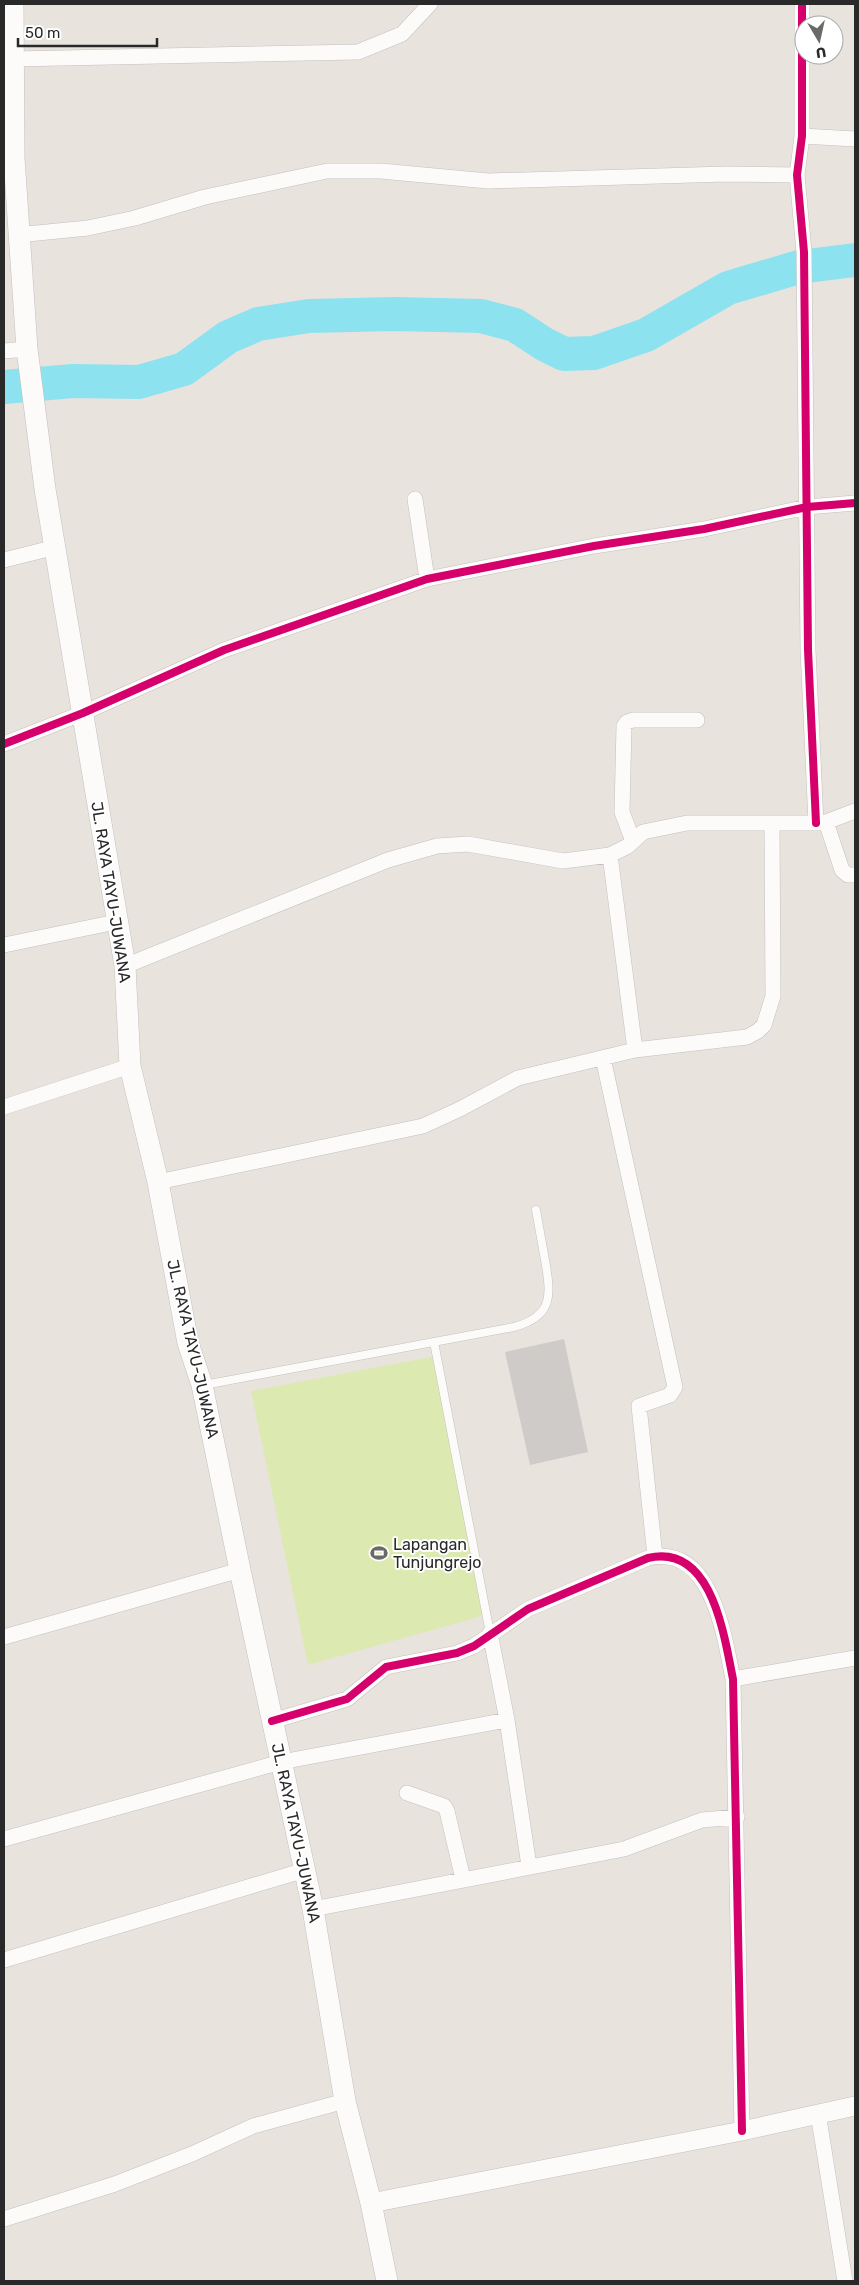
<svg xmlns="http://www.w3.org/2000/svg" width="859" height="2285" font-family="Rubik,sans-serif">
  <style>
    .pitch { fill: #dceab1 }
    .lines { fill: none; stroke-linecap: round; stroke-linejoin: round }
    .river { stroke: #8de2f0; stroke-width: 34 }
    .building { fill: #cfcbc8 }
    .service-casing { stroke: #c2c0c0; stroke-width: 9 }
    .minor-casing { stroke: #c2c0c0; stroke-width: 16 }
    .tertiary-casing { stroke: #c2c0c0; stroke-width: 20 }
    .secondary-casing { stroke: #c2c0c0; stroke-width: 22 }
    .service { stroke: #fcfbfa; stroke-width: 8 }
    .minor { stroke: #fcfbfa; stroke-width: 15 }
    .tertiary { stroke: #fcfbfa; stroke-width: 19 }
    .secondary { stroke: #fcfbfa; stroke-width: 21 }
    .cycleway-casing { stroke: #fff; stroke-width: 11 }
    .cycleway { stroke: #d6006c; stroke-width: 8 }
    .labels { text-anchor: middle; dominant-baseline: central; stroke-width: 4; stroke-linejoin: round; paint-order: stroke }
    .street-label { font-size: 16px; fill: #292929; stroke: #fff }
    .poi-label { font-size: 16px; fill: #292929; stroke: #fff; text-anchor: start }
  </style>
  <rect width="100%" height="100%" fill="#e9e3de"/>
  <path class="pitch" d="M 436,1356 L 463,1491 L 482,1616 L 308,1665 L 251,1391 Z"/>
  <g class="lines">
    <path class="river" d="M 4,387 L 73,381 L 139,382 L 184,369 L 228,337 L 258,324 L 309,316 L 395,314 L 481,316 L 515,325 L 544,344 L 564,354 L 594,353 L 646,335 L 728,288 L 799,267 L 855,260"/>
  </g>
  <path class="building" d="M 564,1339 L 588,1452 L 530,1465 L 505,1352 Z"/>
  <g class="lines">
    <g class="service-casing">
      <path id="service" d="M 434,1342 L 490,1633
        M 204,1385 L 514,1327 C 554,1316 551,1295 545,1260 C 542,1244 539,1227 536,1210"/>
    </g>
    <g class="minor-casing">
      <path id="minor" d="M 802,4 L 802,136 L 797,175 L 804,252 L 808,650 L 816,823
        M 14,59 L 358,52 L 402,34 L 430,4
        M 802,136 L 855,139
        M 17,235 L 88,228 L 135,218 L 205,197 L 327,171 L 381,171 L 488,181 L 726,174 L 797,175
        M 4,351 L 27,349
        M 415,499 L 427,579
        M 4,560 L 56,547
        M 4,744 L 83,713 L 224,650 L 427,579 L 594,546 L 704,529 L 807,507 L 855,503
        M 826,822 L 842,870 L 848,875 L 855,875
        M 633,841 L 622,812 L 624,726 L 627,722 L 633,720 L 697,720
        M 4,945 L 116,922
        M 125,966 L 388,860 L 437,846 L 468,844 L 563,861 L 610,855 L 628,846 L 643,832 L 687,823 L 816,823 L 826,822 L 855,811
        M 635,1050 L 747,1037 L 758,1031 L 764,1025 L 773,996 L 772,823
        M 603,1058 L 675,1387 L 670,1395 L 639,1406 L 655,1556
        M 4,1107 L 130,1066
        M 158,1182 L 423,1126 L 460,1109 L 518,1078 L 635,1050 L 610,855
        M 490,1633 L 507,1720 L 529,1866
        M 4,1637 L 240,1570
        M 733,1679 L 855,1658
        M 272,1721 L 347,1699 L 386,1667 L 457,1653 L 474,1646 L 528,1609 L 648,1558 C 712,1543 724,1635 733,1679 L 742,2131
        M 407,1793 L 444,1806 L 447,1811 L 463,1879
        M 4,1839 L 281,1762 L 507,1720
        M 313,1909 L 624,1849 L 702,1820 L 737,1817
        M 4,1960 L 305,1870
        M 818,2113 L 845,2281
        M 4,2219 L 115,2184 L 192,2154 L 253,2126 L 345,2101"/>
    </g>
    <g class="tertiary-casing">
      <path id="tertiary" d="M 371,2203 L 742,2131 L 855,2106"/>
    </g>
    <g class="secondary-casing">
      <path id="secondary" d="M 13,4 L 14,158 L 27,349 L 45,489 L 125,966 L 130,1066 L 158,1182 L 188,1343 L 202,1385 L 240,1570 L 313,1909 L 345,2101 L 371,2203 L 387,2281"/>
    </g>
    <use href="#service" class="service"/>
    <use href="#minor" class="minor"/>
    <use href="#tertiary" class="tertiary"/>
    <use href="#secondary" class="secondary"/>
    <g class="cycleway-casing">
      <path id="cycleway" d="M 802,4 L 802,136 L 797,175 L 804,252 L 808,650 L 816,823
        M 4,744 L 83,713 L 224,650 L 427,579 L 594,546 L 704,529 L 807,507 L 855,503
        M 272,1721 L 347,1699 L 386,1667 L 457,1653 L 474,1646 L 528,1609 L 648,1558 C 712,1543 724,1635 733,1679 L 742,2131"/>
    </g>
    <use href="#cycleway" class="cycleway"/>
  </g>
  <defs>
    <g id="stadium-bare" transform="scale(1.35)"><path d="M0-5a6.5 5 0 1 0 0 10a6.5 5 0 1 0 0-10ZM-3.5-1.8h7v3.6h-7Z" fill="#6c6a68" stroke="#fff" stroke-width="2.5" paint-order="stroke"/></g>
  </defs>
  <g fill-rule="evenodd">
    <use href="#stadium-bare" x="379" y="1553"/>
  </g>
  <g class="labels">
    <g class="street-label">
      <text transform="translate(111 892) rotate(81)">JL. RAYA TAYU-JUWANA</text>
      <text transform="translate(193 1349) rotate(77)">JL. RAYA TAYU-JUWANA</text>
      <text transform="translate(296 1833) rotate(78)">JL. RAYA TAYU-JUWANA</text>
    </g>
    <g class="poi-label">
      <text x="393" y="1544">Lapangan<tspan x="393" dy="18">Tunjungrejo</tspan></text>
    </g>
  </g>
  <rect width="859" height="2285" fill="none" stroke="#292929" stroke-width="10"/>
  <g transform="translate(819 40) rotate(171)"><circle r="24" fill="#ffffff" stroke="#a9a9a9"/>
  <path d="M0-4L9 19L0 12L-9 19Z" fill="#6c6a68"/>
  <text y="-8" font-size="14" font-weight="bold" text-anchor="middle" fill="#292929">U</text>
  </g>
  <path d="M18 38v8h139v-8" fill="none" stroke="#292929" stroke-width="2.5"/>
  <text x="25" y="38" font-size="15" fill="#292929" stroke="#ffffff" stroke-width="4" paint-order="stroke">50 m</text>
</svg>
